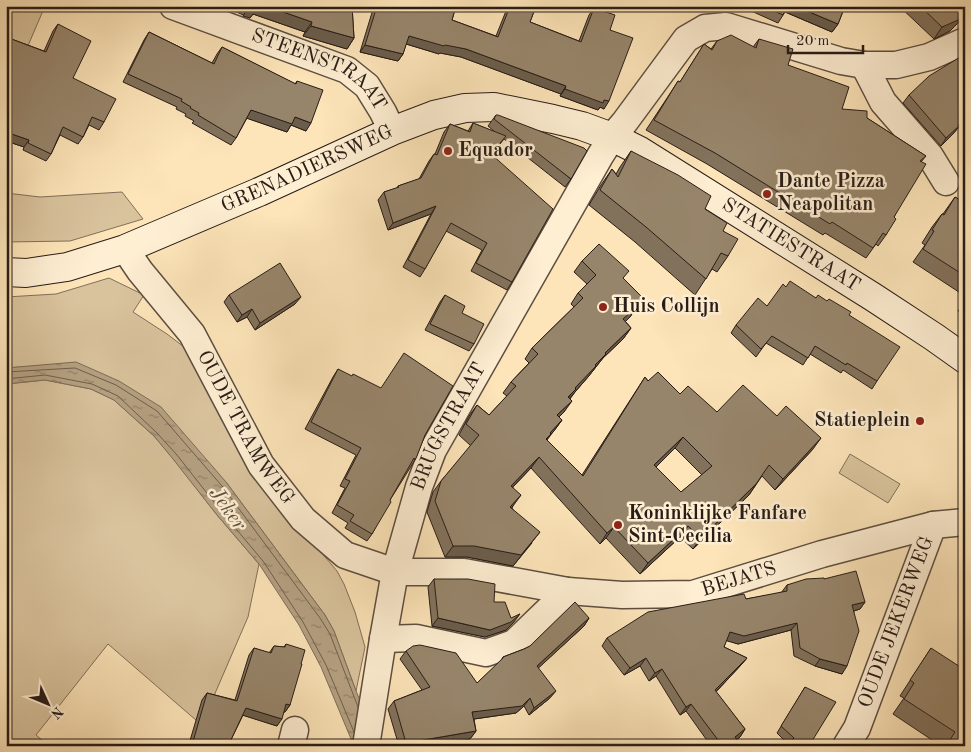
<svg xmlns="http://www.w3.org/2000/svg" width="971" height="752" font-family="'Old Standard TT',serif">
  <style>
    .green { fill: #d9c39d; stroke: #80705a }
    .water { fill: url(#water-ripples); stroke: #7d6c57 }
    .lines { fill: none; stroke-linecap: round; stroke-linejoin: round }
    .shore { stroke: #6e5e4c; stroke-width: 1 }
    .street-casing { stroke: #5d4e40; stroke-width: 29 }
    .secondary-casing { stroke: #281c17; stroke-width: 30 }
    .street { stroke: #feeed2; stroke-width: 26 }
    .secondary { stroke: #feeed2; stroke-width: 28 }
    .wall { fill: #82725c; stroke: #281c17; fill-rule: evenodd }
    .shaded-wall { fill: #6a5d4b; stroke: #281c17 }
    .building { fill: #97856b; stroke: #281c17; fill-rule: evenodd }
    .poi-dot { fill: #8f2418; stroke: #feeed2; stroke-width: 2 }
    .labels { text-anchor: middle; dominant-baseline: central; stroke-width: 5; stroke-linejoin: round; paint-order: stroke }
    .street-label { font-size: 20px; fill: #281c17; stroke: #feeed2 }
    .poi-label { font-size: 20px; font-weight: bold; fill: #281c17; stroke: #feeed2; text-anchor: start }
    .water-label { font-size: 21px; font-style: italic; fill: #605142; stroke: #feeed2 }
  </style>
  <defs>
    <pattern id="water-ripples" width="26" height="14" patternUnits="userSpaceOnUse" patternTransform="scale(1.25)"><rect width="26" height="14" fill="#b5a182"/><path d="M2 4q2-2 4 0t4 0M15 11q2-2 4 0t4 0" fill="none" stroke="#938269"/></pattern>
  </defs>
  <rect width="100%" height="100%" fill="#fde5b9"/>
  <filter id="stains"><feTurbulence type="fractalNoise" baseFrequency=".004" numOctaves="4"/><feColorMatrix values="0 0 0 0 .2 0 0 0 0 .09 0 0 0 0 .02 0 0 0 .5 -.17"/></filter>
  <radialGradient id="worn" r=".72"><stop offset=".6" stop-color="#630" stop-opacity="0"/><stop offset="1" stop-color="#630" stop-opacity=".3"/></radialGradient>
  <path class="green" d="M 6,6 L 45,6 L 27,48 L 6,42 Z
    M 122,192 L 143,219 L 70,241 L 6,242 L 6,193 L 40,197 Z
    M 109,278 L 144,295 L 133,312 L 167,334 L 196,356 L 274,497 L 337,571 L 344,584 L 355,612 L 365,647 L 356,691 L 334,631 L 325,615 L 226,482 L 76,363 L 6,368 L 6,297 L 56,294 Z
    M 45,380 L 91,389 L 114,400 L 154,436 L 173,458 L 217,515 L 259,564 L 248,617 L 210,705 L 197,721 L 108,644 L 36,735 L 49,746 L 6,746 L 6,384 Z
    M 850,454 L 900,484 L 888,503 L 839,473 Z"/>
  <path class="water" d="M 76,362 L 119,381 L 161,407 L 226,482 L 325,615 L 334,631 L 356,691 L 380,746 L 354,746 L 321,667 L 299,625 L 259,564 L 217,515 L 173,459 L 154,436 L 114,400 L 91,389 L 45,380 L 6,384 L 6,368 Z"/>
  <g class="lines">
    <path class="shore" d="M 6,372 L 75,368 L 116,385 L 157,411 L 222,486 L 320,618 L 330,634 L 358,707
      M 6,379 L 45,375 L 92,384 L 118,396 L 157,433 L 177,455 L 221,511 L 263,561 L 303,622 L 326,665 L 354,732"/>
    <g class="street-casing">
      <g id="street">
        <path id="s1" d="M 173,6 L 347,70 L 367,86 L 383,112 L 392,131"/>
        <path d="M 864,65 L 883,102 L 930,156 L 946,182"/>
        <path id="s2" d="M 125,249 L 140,271 L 192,334 L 261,465 L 303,519 L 345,555 L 395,572 L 464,572 L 568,591 L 622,595 L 693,594 L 822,554 L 933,525 L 965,522"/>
        <path d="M 383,639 L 416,638 L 486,653 L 514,643 L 568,591"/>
        <path d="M 291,746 L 295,730"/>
        <path id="s3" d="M 366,746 L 383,639 L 395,572 L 419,487 L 433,450 L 600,156 L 612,137 L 624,123 L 686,39 L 705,28 L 726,26 L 841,61 L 864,65 L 896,65 L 929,57 L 965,41"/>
        <path id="s4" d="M 846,746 L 857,728 L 933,525"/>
      </g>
    </g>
    <g class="secondary-casing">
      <g id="secondary">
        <path id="s5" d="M 6,272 L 26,273 L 67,267 L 125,249 L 259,192 L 392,131 L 434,115 L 465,108 L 494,107 L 553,119 L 582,126 L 612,137 L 640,151 L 873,297 L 934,337 L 965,359"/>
      </g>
    </g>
    <use href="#street" class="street"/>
    <use href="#secondary" class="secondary"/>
  </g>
  <path class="wall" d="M 223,6 L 352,6 L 354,38 L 347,49 L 303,36 L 305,32 L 253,14 L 250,18 Z
    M 374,6 L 456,6 L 452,20 L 496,36 L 508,6 L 536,6 L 530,22 L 579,41 L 589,15 L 594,8 L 610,30 L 604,109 L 600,107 L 598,110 L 560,96 L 561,94 L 461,57 L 440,53 L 439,54 L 406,44 L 403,54 L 398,61 L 360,52 Z
    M 664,6 L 683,6 L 670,10 Z
    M 740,6 L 845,6 L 838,24 L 832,32 L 785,12 L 778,23 Z
    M 899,6 L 965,6 L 950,31 L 934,39 Z
    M 58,24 L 73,78 L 104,122 L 99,130 L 89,125 L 83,137 L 78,144 L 60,135 L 51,154 L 46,161 L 23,150 L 24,147 L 6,141 L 6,37 L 44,51 L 53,31 Z
    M 149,32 L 212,63 L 217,54 L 222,47 L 295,84 L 297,81 L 306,131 L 291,125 L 287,132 L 247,118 L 236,138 L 231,145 L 192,123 L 194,121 L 185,116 L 186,114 L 176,109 L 177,107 L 123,82 L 144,40 Z
    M 759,39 L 788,65 L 842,109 L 867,118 L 926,156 L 921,162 L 894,217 L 886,235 L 878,246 L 876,244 L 866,258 L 825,233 L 823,235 L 707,164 L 646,130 L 671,92 L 678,81 L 680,82 L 704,44 L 711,49 L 717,41 L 753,47 Z
    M 965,54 L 965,122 L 957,129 L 953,134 L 941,146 L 903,103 L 909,95 Z
    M 496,115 L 571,179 L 565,187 L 504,139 L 492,154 L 512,282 L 507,290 L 471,271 L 482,250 L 446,231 L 425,269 L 420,277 L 403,267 L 431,214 L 388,230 L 378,200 L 384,192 L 397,188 L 398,186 L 419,179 L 429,161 L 434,154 L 435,154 L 444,132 L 450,124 L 468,131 L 473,123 L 495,132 L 488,126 Z
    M 631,151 L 705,209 L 723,231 L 728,256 L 717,272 L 712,269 L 695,295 L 635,242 L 589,205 L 601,185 L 612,169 L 616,174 L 620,167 Z
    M 955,197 L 965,203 L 965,296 L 913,262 L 925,245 L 922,243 L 932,227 L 942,214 L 943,214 Z
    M 582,261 L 624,279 L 637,305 L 630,317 L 625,321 L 631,328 L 623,339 L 603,358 L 588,377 L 575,392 L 570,399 L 564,412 L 559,417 L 562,420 L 547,440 L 582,475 L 645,377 L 648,381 L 680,394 L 717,412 L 813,449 L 775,490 L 762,476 L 749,495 L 693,549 L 680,537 L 640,574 L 606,538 L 600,544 L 531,468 L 513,487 L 513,506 L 512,508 L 532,543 L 513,566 L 467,557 L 445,557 L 427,512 L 433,492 L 441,481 L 471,446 L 459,435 L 469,416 L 477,405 L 489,415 L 507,396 L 503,393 L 511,382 L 529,363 L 525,359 L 532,348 L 574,307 L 571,304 L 578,293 L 587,284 L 574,272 ZM 675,448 L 702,475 L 681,492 L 656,467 Z
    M 786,287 L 816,298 L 849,315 L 877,381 L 872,389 L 843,370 L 841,373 L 810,354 L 803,365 L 766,343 L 756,357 L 731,333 L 736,325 L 767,306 Z
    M 229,295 L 295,304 L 255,330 L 247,317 L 237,322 L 224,302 Z
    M 445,295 L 462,313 L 474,344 L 469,351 L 425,330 L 440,302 Z
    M 965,300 L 965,316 L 958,311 Z
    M 338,369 L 425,435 L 415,460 L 390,500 L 372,534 L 367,541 L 345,528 L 348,523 L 332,513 L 345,488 L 340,486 L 356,455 L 305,429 L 333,377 Z
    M 434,579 L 494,602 L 514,622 L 506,630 L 485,637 L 432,626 L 428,587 Z
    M 824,579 L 865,602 L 860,609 L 854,611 L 842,674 L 815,666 L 794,656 L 791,630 L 738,644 L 726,640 L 724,647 L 747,658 L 741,665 L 716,692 L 745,729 L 740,737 L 736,740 L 741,746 L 711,746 L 686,711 L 680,715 L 656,676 L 649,681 L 640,666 L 624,675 L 602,646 L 607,638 L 746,599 L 781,593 L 787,585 Z
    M 589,618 L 584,626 L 538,668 L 550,698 L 529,715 L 524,706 L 516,713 L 474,719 L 476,731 L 470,739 L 432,746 L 399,746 L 388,709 L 394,701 L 422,690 L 400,659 L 406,651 L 477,683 L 500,662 L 503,657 L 524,649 Z
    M 286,644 L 290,705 L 285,712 L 284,712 L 277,726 L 243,715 L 228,746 L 183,746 L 185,742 L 189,744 L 202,700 L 207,693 L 235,700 L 249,655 L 254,648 L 269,653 L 274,646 L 284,647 Z
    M 931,648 L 965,746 L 941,746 L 893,714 L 904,698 L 900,696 Z
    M 805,687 L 809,746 L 788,744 L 777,733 Z"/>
  <path class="shaded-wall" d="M 249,6 L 266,6 L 312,22 L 305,32 L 253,14 L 250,18 L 243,16 Z
    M 673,6 L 683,6 L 670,10 Z
    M 786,6 L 795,6 L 838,24 L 832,32 L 783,11 Z
    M 965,13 L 965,16 L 950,31 L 934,39 L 942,27 Z
    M 311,26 L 354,38 L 347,49 L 303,36 Z
    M 409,36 L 466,49 L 566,86 L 561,94 L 461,57 L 440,53 L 439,54 L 403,43 Z
    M 365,45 L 403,54 L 398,61 L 360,52 Z
    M 565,89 L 604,100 L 609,101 L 604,109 L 600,107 L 598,110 L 560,96 Z
    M 251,110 L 295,117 L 311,123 L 306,131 L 291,125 L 287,132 L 246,118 Z
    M 965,119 L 965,122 L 957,129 L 953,134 L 941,146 L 946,138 L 958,125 Z
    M 6,132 L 29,140 L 24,147 L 6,141 Z
    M 436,206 L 431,214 L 388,230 L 393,223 Z
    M 301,297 L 295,304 L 255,330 L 260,323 Z
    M 643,298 L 630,317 L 616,331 L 623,319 Z
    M 252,309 L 247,317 L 237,322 L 242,315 Z
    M 631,328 L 623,339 L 603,358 L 588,377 L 575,392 L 561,408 L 575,388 L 605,353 Z
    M 572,401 L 564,412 L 550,426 L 557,415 Z
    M 562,420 L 554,431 L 549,436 L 543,445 L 550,433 Z
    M 683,437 L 675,448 L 647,476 L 654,465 Z
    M 821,438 L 813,449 L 775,490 L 783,479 Z
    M 539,457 L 531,468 L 503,497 L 511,486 Z
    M 756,484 L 749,495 L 693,549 L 701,538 Z
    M 521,495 L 513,506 L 502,518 L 510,507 Z
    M 688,526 L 680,537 L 640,574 L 648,563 Z
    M 614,527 L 606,538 L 600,544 L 607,533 Z
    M 540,532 L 513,566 L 467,557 L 445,557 L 453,546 Z
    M 865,602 L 860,609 L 847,613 L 852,605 Z
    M 520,614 L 514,622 L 506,630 L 485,637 L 432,626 L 438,618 L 490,630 Z
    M 589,618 L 584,626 L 532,674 L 537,666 Z
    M 797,623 L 791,630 L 738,644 L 724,640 L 730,632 Z
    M 646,658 L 640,666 L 624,675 L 630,668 Z
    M 747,658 L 741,665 L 710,698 L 715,690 Z
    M 820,659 L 847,666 L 842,674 L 815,666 Z
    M 662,669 L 656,676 L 649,681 L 655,673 Z
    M 556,691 L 550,698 L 529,715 L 534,708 Z
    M 530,698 L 524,706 L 516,713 L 467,720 L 472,712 Z
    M 286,704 L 290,705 L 285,712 L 281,711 Z
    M 691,704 L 686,711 L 680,715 L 686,707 Z
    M 246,708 L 282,719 L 277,726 L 242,715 Z
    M 745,729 L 740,737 L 729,745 L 735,737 Z
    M 476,731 L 470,739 L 432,746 L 404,746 L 406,743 Z"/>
  <path class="building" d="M 266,6 L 352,6 L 354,38 L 311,26 L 312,22 Z
    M 377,6 L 456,6 L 452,20 L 498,37 L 510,6 L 536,6 L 530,22 L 581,42 L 594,8 L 615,15 L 610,30 L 633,38 L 609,101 L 604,100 L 603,103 L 565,89 L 566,86 L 466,49 L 445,45 L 444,46 L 409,36 L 403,54 L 365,45 Z
    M 763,6 L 787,6 L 783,15 Z
    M 795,6 L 845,6 L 838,24 Z
    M 920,6 L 965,6 L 965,13 L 958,20 L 942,27 Z
    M 58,24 L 91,41 L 73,78 L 116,99 L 104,122 L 92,117 L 83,137 L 63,127 L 51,154 L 28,143 L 29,140 L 6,132 L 6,37 L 46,52 Z
    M 149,32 L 214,64 L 222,47 L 296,84 L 297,81 L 323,90 L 311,123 L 295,117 L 292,124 L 251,110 L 236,138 L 198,115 L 199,113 L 190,108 L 191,107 L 181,101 L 182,99 L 128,74 Z
    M 731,35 L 756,48 L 759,39 L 793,49 L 788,65 L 849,87 L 842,109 L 867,111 L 867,118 L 926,156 L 920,161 L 926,164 L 894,217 L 896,219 L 886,235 L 883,233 L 873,248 L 832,222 L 830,224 L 715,153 L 654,120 L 678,81 L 680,82 L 704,44 L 712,50 L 717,41 Z
    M 965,54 L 965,119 L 958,125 L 959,126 L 946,138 L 909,95 L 929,76 Z
    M 496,115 L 498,115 L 584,148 L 587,151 L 571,179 L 494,119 Z
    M 473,123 L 506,136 L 491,154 L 553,209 L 512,282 L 476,263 L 487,243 L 451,223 L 425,269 L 408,260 L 436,206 L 393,223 L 384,192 L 399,187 L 398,186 L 421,178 L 434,154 L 437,155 L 450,124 L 470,132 Z
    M 631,151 L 678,175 L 711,196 L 705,209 L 727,223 L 723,231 L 738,239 L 728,256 L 721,253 L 706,279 L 646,227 L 600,190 L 612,169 L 618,177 Z
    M 955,197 L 965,203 L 965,276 L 923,249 L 934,231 L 932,230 L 942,214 L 944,215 Z
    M 599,244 L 629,271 L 623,278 L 643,298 L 636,304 L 638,306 L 623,319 L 631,328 L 605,353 L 606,354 L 595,365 L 596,366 L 575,388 L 576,389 L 568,397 L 572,401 L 557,415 L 562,420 L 550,433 L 551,434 L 546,439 L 583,476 L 645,377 L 648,381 L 658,372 L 680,394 L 688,386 L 717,412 L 743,385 L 777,416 L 786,406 L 821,438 L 783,479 L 769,465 L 756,484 L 701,538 L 688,526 L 648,563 L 614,527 L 607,533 L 539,457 L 511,486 L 521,495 L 510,507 L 540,532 L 521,555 L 474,546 L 453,546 L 435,501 L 441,481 L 479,435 L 466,424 L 477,405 L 489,415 L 516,386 L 511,382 L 538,354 L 532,348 L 583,298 L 578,293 L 596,275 L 582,261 ZM 683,437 L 712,466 L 681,492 L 654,465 Z
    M 280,263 L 301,297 L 260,323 L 252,309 L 242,315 L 229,295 Z
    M 790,281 L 816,298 L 818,295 L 827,301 L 829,299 L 851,312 L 849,315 L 900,347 L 877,381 L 847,363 L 846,365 L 815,346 L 808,358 L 772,336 L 761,349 L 736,325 L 758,298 L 767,306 L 783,284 L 786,287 Z
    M 445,295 L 465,306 L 462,313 L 484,324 L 474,344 L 430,324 Z
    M 404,353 L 453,386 L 425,435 L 417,456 L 415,460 L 414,458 L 390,500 L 391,502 L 372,534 L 350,521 L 354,515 L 337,505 L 350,481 L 345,479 L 361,448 L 311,422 L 338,369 L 352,376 L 353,374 L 381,388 Z
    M 856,571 L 865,602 L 852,605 L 859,631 L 847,666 L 820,659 L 800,648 L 797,623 L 744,636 L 730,632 L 724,647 L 747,658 L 715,690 L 745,729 L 735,737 L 741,746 L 717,746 L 721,744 L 691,704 L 686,707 L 662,669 L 655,673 L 646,658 L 630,668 L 607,638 L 648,612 L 744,594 L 746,599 L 787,591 L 787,585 L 806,579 L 824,578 L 824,579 Z
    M 434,579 L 468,579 L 495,584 L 494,602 L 505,602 L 511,618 L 520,614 L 511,622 L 490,630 L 438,618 Z
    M 575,602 L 589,618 L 537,666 L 556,691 L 534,708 L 530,698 L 522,706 L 472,712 L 476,731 L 406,743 L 394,701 L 430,687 L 406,651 L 413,646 L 420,645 L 456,653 L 477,683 L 503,658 L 503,657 L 524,649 L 530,646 Z
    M 286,644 L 305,650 L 301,664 L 302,664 L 290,705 L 286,704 L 282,719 L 246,708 L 228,746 L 184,746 L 185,742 L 192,745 L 207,693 L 237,701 L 254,648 L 271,653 L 274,646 L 285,647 Z
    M 931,648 L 965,670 L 965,746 L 946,746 L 955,732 L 904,699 L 914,683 L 910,680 Z
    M 805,687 L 836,702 L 809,746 L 786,746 L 794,738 L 781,726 Z"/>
  <g class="poi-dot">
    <circle cx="448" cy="151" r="5"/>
    <circle cx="767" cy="194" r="5"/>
    <circle cx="603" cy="307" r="5"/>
    <circle cx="920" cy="421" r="5"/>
    <circle cx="618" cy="525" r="5"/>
  </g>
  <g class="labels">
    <g class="street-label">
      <text stroke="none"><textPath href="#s1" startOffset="161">STEENSTRAAT</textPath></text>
      <text stroke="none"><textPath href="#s5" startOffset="321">GRENADIERSWEG</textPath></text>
      <text stroke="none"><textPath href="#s5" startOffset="851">STATIESTRAAT</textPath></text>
      <text stroke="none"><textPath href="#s2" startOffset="216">OUDE TRAMWEG</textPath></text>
      <text stroke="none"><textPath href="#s3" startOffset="332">BRUGSTRAAT</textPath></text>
      <text stroke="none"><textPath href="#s2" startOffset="781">BEJATS</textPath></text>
      <text stroke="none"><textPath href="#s4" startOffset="134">OUDE JEKERWEG</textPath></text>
    </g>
    <g class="poi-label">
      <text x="458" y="151">Equador</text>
      <text x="777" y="182">Dante Pizza<tspan x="777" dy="23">Neapolitan</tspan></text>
      <text x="613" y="307">Huis Collijn</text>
      <text x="910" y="421" text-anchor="end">Statieplein</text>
      <text x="628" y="514">Koninklijke Fanfare<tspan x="628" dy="23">Sint-Cecilia</tspan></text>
    </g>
    <g class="water-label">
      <text transform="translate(227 509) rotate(54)">Jeker</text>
    </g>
  </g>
  <rect width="971" height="752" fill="none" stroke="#fde5b9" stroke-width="25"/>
  <rect x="8" y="8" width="956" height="737" fill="none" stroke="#281c17" stroke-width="2.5"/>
  <rect x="12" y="12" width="946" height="727" fill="none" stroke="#281c17"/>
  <g transform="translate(48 704) rotate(134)" stroke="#feeed2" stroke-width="4" paint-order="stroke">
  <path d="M0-4L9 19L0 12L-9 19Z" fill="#281c17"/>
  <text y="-8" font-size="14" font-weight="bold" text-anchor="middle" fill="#281c17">N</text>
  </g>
  <path d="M788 45v8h75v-8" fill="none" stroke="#281c17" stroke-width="2.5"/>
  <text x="796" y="45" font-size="15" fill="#281c17" stroke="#feeed2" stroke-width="4" paint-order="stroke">20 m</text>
  <rect width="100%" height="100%" filter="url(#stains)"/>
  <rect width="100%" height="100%" fill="url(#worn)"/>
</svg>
